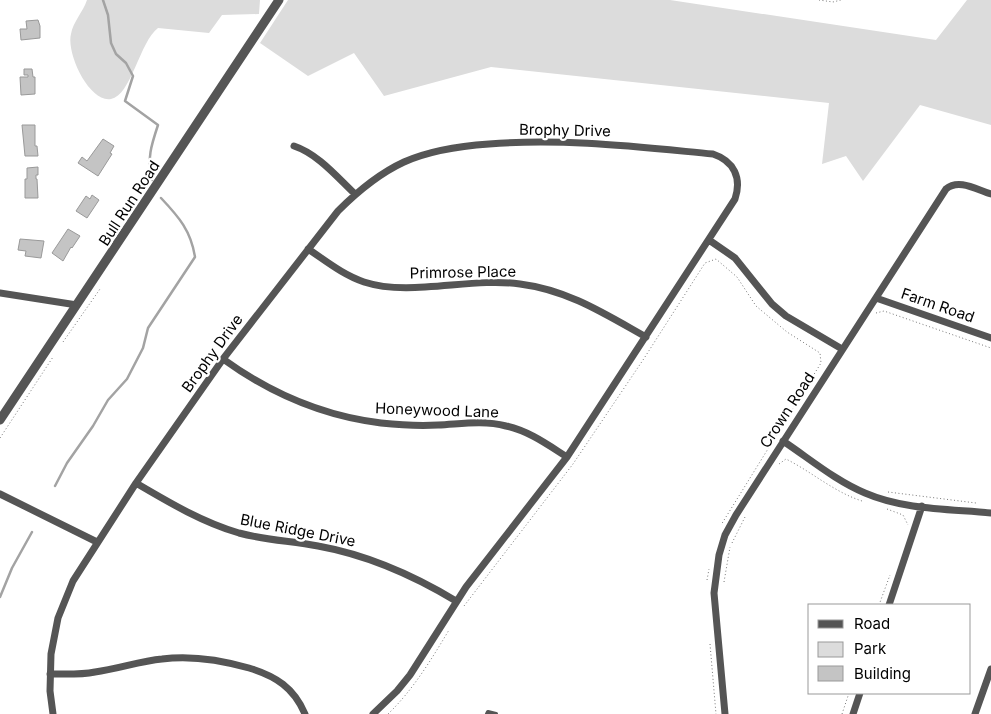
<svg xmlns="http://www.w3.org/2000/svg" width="991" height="714" font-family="Inter,sans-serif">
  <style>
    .green { fill: #dcdcdc }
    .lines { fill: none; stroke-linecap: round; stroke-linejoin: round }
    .stream { stroke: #a3a3a3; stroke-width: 2.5 }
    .building { fill: #c4c4c4; stroke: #999 }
    .path { stroke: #777; stroke-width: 1; stroke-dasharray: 1 2.5; stroke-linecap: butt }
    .service { stroke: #555; stroke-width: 4 }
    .minor { stroke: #555; stroke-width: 7 }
    .tertiary { stroke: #555; stroke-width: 9 }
    .labels { text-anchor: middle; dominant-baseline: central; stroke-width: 4.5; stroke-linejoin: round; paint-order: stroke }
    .street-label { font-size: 15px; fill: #000; stroke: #fff }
  </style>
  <rect width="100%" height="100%" fill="#fff"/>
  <path class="green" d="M 87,0 L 260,0 L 259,14 L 222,15 L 209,33 L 158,28 C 140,41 131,96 111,99 C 89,103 66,53 71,34 C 73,22 83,12 87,0 Z
    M 288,0 L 670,0 L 936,40 L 967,0 L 991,0 L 991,125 L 920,105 L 863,181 L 846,156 L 822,164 L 829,103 L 491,67 L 384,96 L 354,53 L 308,76 L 260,43 Z"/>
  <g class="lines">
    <path class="stream" d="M 103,0 L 108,15 L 111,43 L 116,54 L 126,63 L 133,76 L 125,101 L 158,125 C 151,146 147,158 152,180
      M 55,486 L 67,463 L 93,426 L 108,400 L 127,379 L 143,348 L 148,328 L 195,257 C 191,231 179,217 161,198
      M 0,597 L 12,568 L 32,532"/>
  </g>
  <path class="building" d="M 38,20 L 40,26 L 40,38 L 21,40 L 20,29 L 27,29 L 26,21 Z
    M 24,69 L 32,69 L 33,77 L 35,77 L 35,94 L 21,95 L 20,77 L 28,77 L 28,75 L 24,75 Z
    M 22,125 L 35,125 L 35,146 L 37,146 L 38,156 L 25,156 Z
    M 103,139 L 114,146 L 110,153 L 112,154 L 98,176 L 78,163 L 82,157 L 87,161 Z
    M 38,167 L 38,175 L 36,175 L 36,179 L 37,179 L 38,198 L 25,198 L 25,179 L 27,179 L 27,168 Z
    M 92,195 L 99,200 L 87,218 L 76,211 L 86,196 L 90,199 Z
    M 68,229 L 80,236 L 72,248 L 71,247 L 63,261 L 52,253 Z
    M 20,239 L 44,241 L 41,258 L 25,256 L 26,251 L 18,250 Z"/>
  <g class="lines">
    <path class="path" d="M 819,0 L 833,2 L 841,0
      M 876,313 L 884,311 L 991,348
      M 63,342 L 100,289
      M 0,438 L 53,357
      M 779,464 L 786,459 C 812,472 834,492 862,501
      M 888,492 L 976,503
      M 887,509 L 903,515 L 908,525
      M 732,543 L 746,515
      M 707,580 L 709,569
      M 724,582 L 730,547
      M 879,605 L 890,575
      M 464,606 L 573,464 L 643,360 L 705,263 L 716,259 L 737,277 L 756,306 L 787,332 L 820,353 L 821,363 L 721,525
      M 710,644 L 716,714
      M 388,714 C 413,690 431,660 449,630
      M 842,714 L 849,693"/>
    <path class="service" d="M 487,714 L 488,712 L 496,714"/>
    <path class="minor" d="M 294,146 C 318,154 337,177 355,194
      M 709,240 L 735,258 L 772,304 L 786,316 L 842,349
      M 308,249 C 326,261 343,275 364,282 C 410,297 471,277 520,284 C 568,290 605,314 646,337
      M 0,293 L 77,305
      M 876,298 L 991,338
      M 223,359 C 270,393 323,416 381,423 C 400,425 419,426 438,425 C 461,424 483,420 506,426 C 529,431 548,445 567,457
      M 783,441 C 810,459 836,481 865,493 C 904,510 950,509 991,513
      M 136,483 C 170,503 202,522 239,533 C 265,540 292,541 318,546 C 368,555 413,575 456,601
      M 0,494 L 97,542
      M 889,605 L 922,506
      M 50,674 C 65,674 80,675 95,672 C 118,669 140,661 162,659 C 192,655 221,660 249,668 C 276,676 294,688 305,714
      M 53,714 L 50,691 L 51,654 L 58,618 L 73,581 L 136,483 L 223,359 L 338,211 C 358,191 378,174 404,162 C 431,150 460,146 489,144 C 564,138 638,147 713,154 C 734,161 742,178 735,199 L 567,457 L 466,587 L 410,675 L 397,691 L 373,714
      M 725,714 L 714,593 L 719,555 L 725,535 L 736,515 L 946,189 C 959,178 977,190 991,194
      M 853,714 L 860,693
      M 975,714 L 991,669"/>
    <path class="tertiary" d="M 0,420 L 279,0"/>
  </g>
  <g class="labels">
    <g class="street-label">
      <text transform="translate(565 130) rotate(1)">Brophy Drive</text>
      <text transform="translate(129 203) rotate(-57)">Bull Run Road</text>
      <text transform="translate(463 272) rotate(-1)">Primrose Place</text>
      <text transform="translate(938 305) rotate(19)">Farm Road</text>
      <text transform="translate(212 353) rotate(-54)">Brophy Drive</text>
      <text transform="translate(437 410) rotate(2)">Honeywood Lane</text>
      <text transform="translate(787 410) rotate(-57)">Crown Road</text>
      <text transform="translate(298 530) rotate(11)">Blue Ridge Drive</text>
    </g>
  </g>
  <rect x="808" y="604" width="162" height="90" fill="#ffffff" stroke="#999999"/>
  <rect x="818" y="620" width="25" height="8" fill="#555555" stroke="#999999"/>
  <text x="854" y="629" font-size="15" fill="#000000">Road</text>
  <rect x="818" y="642" width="25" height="15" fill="#dcdcdc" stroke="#999999"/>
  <text x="854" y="654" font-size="15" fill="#000000">Park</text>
  <rect x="818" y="666" width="25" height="15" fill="#c4c4c4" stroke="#999999"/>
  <text x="854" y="679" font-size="15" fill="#000000">Building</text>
</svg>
